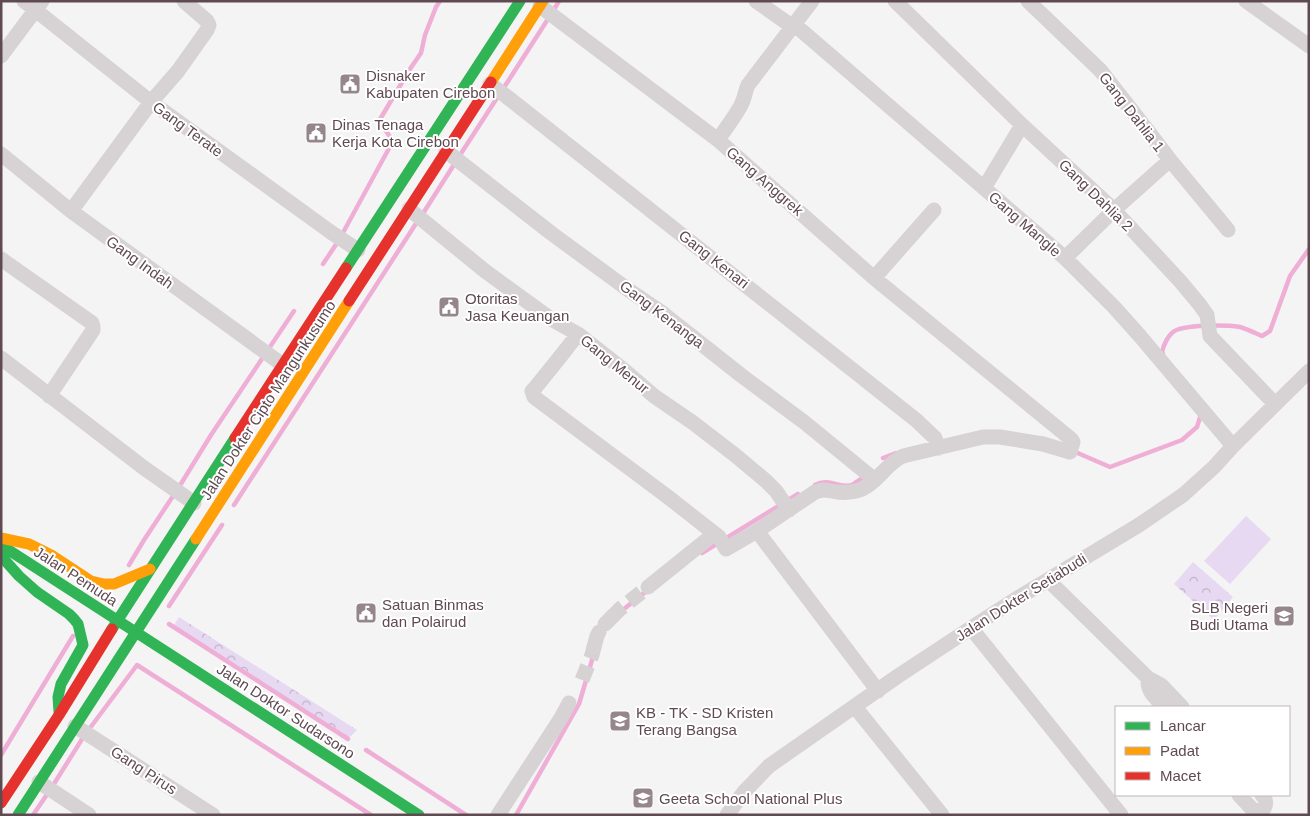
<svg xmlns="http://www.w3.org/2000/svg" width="1310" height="816" font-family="Arial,sans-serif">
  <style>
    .park { fill: url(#park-crowns) }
    .pitch { fill: #e7d9f2 }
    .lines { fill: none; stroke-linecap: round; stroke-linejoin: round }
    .stream { stroke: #efaed5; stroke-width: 4.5 }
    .street-tunnel { stroke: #d6d2d3; stroke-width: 15; stroke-dasharray: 15 8; stroke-linecap: butt }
    .street { stroke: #d7d2d4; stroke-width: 15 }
    .fast { stroke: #30b455; stroke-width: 11 }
    .slow { stroke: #ff9f0a; stroke-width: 11 }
    .jam { stroke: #e5322d; stroke-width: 11 }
    .labels { text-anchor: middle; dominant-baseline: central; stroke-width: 4; stroke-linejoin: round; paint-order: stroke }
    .poi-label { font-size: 15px; fill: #604a51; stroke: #fff; text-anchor: start }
    .street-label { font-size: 15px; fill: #604a51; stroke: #fff }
  </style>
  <defs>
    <pattern id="park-crowns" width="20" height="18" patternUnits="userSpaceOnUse" patternTransform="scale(1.25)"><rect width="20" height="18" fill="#e7d9f2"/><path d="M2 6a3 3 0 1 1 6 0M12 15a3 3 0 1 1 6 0" fill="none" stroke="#bfb2c6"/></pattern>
  </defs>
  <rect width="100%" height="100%" fill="#f4f4f4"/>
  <path class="park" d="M 1193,562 L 1233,597 L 1214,620 L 1174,584 Z
    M 179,617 L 357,730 L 349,738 L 174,625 Z"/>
  <path class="pitch" d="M 1246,516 L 1271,539 L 1230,584 L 1204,561 Z"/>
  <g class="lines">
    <path class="stream" d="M 553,11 L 559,1
      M 503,89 L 548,19
      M 460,155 L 497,98
      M 422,215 L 455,163
      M 323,264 L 339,240 L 393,141 L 379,121 L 410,69 L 421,53 L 425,35 L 436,7 L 440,1
      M 1163,354 L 1162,352 C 1164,344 1167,337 1173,332 C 1183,324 1227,325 1240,327 C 1247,329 1255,333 1262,336 L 1270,331 L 1290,276 L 1309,249
      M 1073,451 L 1110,467 L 1182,440 L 1197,427 L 1201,414
      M 883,458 L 896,453
      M 815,485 C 829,477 840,489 852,485 C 855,483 859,480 862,478
      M 234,505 L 417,222
      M 702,553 L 798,494
      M 129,565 L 144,540 L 179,487 L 211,435 L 294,311
      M 169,606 L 222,525
      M 615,616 L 648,590
      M 169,624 L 348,739
      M 90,728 L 137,665 L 371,815
      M 366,750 L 466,815
      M 1,755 L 73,636
      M 52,787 L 84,736
      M 33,815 L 48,793
      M 516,815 L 579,704 L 595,650"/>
    <path class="street-tunnel" d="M 612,617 L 620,609 L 648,587
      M 582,680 L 592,655 L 594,647"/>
    <path class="street" d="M 24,1 L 151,102 L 332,233 L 358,250
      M 756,1 L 793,27
      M 895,1 L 1022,125 L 1114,210 L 1180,281 L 1200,305 L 1207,315 L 1210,336 L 1275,404
      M 1028,1 L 1100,70 L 1151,135 L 1170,160 L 1228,230
      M 1246,1 L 1309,46
      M 540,6 L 718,140 L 874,278 L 1071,439 L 1073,442 L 1070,452 L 1043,444 L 1000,437 L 983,437 L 903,456 C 887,463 879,480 864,488 C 857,492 845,493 837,492 C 827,491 826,488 815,492 L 757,531 L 726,549 L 719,537 L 668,497 L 534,397 L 532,391 L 535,388 L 560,357 L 578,334
      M 795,25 L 1065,258 L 1114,307 L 1139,335 L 1233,446
      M 1,56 L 42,1
      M 490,84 L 506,96 L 916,420 L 935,438 L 939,448
      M 718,140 C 725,129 735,117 741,105 C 745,98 745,91 748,85 L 812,1
      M 446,151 L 551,233 L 630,291 L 661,312 L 742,376 L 804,422 L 875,480
      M 1,154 L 71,211 L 283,365
      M 984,188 L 1022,125
      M 409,209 L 485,271 L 551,319 L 578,334 L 625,371 L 654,396 L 692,422 L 735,455 L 766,481 L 776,491 L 789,510
      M 71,211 L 151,102 L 178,71 L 207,30 L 209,25 L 207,21 L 184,1
      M 1065,258 L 1114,210 L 1170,160
      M 1,259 L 92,323 L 93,327 L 93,330 L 49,396
      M 874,278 L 934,210
      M 1,358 L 144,468 L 194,503
      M 757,531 L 878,691
      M 1048,580 L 1148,678 L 1161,685 L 1182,707
      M 648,587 L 714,534
      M 605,624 L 612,617
      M 971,628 L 1121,815
      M 594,647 L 597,636 L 599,632
      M 1148,678 C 1147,692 1155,697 1164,707
      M 855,707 L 942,815
      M 75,726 L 213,815
      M 39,782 L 89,815
      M 1239,795 L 1252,809 L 1259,812 L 1263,810 C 1267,804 1267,800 1262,795
      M 498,815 L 561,718 L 569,703
      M 727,815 L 744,792 L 769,766 L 898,676 L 971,628 L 1016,599 L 1139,525 L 1183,495 L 1214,467 L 1233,446 L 1309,371"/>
    <path class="fast" d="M 346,268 L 520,1
      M 1,545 L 419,815
      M 1,556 L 19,576 L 37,592 L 69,614 L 74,619 L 78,624 L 83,645 L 61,684 L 58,697 L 59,712
      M 112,629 L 235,438
      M 18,815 L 196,539"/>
    <path class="slow" d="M 491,82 L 543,1
      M 1,538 L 29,544 L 53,556 L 91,581 L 104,584 L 114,584 L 150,569
      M 196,539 L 349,301"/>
    <path class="jam" d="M 349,301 L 491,82
      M 235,438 L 346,268
      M 1,803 L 59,715 L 112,629"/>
  </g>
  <defs>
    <g id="civic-square" transform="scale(1.125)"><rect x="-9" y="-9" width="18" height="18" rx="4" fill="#94868a" stroke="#fff"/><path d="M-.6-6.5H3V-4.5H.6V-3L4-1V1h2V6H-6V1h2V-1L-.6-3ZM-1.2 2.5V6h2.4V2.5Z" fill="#fff"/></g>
    <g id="school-square" transform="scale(1.125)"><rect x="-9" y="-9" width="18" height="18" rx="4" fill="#94868a" stroke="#fff"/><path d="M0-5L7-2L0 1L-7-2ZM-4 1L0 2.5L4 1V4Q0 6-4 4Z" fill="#fff"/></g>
  </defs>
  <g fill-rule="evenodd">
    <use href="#civic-square" x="350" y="84"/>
    <use href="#civic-square" x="316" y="133"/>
    <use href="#civic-square" x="449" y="307"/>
    <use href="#civic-square" x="366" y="613"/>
    <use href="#school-square" x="1284" y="616"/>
    <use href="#school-square" x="620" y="721"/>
    <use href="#school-square" x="643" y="798"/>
  </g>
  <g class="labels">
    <g class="poi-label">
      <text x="366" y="75">Disnaker<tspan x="366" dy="17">Kabupaten Cirebon</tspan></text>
      <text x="332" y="124">Dinas Tenaga<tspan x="332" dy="17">Kerja Kota Cirebon</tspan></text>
      <text x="465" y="298">Otoritas<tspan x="465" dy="17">Jasa Keuangan</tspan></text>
      <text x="382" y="604">Satuan Binmas<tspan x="382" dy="17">dan Polairud</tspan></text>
      <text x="1268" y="607" text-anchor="end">SLB Negeri<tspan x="1268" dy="17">Budi Utama</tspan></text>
      <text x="636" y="712">KB - TK - SD Kristen<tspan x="636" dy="17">Terang Bangsa</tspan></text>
      <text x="659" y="798">Geeta School National Plus</text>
    </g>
    <g class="street-label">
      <text transform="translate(1132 112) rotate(52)">Gang Dahlia 1</text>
      <text transform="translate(188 129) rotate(36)">Gang Terate</text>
      <text transform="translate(765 181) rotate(41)">Gang Anggrek</text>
      <text transform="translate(1096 195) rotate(44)">Gang Dahlia 2</text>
      <text transform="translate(1025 224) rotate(41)">Gang Mangle</text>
      <text transform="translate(714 259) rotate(38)">Gang Kenari</text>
      <text transform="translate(140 262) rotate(36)">Gang Indah</text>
      <text transform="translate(662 314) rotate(37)">Gang Kenanga</text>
      <text transform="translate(615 364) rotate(39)">Gang Menur</text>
      <text transform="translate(268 400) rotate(-57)">Jalan Dokter Cipto Mangunkusumo</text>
      <text transform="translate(76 576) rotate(33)">Jalan Pemuda</text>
      <text transform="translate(1021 597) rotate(-32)">Jalan Dokter Setiabudi</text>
      <text transform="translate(286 711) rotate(33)">Jalan Doktor Sudarsono</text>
      <text transform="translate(144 770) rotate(33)">Gang Pirus</text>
    </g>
  </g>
  <rect width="1310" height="816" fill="none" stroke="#604a51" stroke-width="5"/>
  <rect x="1115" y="706" width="175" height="90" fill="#ffffff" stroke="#bfb7b9"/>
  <rect x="1125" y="722" width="25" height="8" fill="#30b455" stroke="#bfb7b9"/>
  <text x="1160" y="731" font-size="15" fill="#604a51">Lancar</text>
  <rect x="1125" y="747" width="25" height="8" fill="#ff9f0a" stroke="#bfb7b9"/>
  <text x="1160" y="756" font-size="15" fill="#604a51">Padat</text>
  <rect x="1125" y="772" width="25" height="8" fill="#e5322d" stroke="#bfb7b9"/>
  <text x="1160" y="781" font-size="15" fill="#604a51">Macet</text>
</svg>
